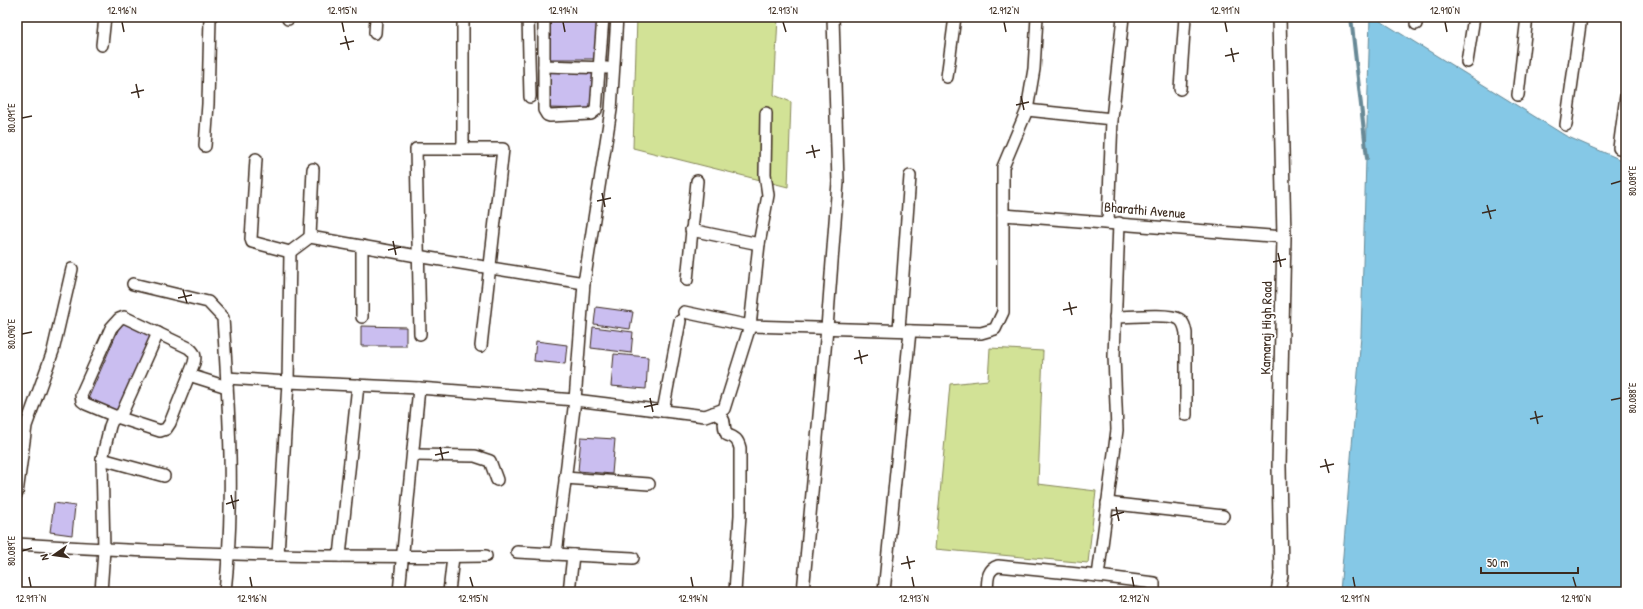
<svg xmlns="http://www.w3.org/2000/svg" width="1643" height="609" font-family="'Patrick Hand',sans-serif">
  <style>
    .green { fill: #d2e296; stroke: #86865a }
    .water { fill: #85c8e6; stroke: #678996 }
    .lines { fill: none; stroke-linecap: round; stroke-linejoin: round }
    .stream { stroke: #678996; stroke-width: 4 }
    .building { fill: #cabef0; stroke: #3b2a1e }
    .minor-casing { stroke: #3b2a1e; stroke-width: 14 }
    .tertiary-casing { stroke: #3b2a1e; stroke-width: 16 }
    .minor { stroke: #fff; stroke-width: 11 }
    .tertiary { stroke: #fff; stroke-width: 13 }
    .ticks { fill: none; stroke: #3b2a1e; stroke-width: 1.5 }
    .labels { text-anchor: middle; stroke-width: 4; stroke-linejoin: round; paint-order: stroke }
    .street-label { font-size: 14px; fill: #3b2a1e; stroke: #fff }
    .neatline { fill: none; stroke: #3b2a1e; stroke-width: 1.5 }
    .ticks-label { font-size: 10px; text-anchor: middle; fill: #3b2a1e }
  </style>
  <rect width="100%" height="100%" fill="#fff"/>
  <filter id="ink" filterUnits="userSpaceOnUse"><feTurbulence type="fractalNoise" baseFrequency=".025" numOctaves="2"/><feDisplacementMap in="SourceGraphic" scale="8" xChannelSelector="R" yChannelSelector="G"/><feConvolveMatrix kernelMatrix="1 2 1 2 8 2 1 2 1" color-interpolation-filters="sRGB"/></filter>
  <g filter="url(#ink)">
    <!-- green -->
    <g class="green">
      <polygon points="637,17 778,17 774,95 791,102 788,187 633,148"/>
      <polygon points="990,348 1043,351 1038,484 1096,491 1088,563 935,549 950,384 988,380"/>
    </g>
    <!-- water -->
    <polygon class="water" points="1370,17 1374,17 1566,136 1626,162 1626,592 1340,592 1361,336"/>
    <g class="lines">
      <!-- stream -->
      <polyline class="stream" points="1351,17 1367,158"/>
    </g>
    <!-- building -->
    <g class="building">
      <rect x="545" y="17" width="54" height="42"/>
      <polygon points="547,69 596,71 596,109 546,108"/>
      <polygon points="596,307 633,312 630,329 594,324"/>
      <polygon points="122,321 153,335 118,412 88,399"/>
      <polygon points="361,326 406,327 406,346 361,346"/>
      <polygon points="593,327 633,332 631,353 591,348"/>
      <polygon points="536,341 567,345 565,364 534,361"/>
      <polygon points="614,354 648,357 646,389 611,386"/>
      <polygon points="581,437 615,439 612,474 578,471"/>
      <polygon points="54,503 75,506 72,535 50,532"/>
    </g>
    <g class="lines">
      <defs>
        <g id="minor">
          <polyline points="528,17 530,97"/>
          <polyline points="544,17 544,110 547,115 550,116 591,114 596,110 603,17"/>
          <polyline points="288,19 288,17"/>
          <polyline points="1416,24 1417,17"/>
          <polyline points="375,33 376,17"/>
          <polyline points="102,45 105,17"/>
          <polyline points="1467,62 1474,17"/>
          <polyline points="544,66 607,68"/>
          <polyline points="947,77 955,17"/>
          <polyline points="1180,89 1185,17"/>
          <polyline points="1518,95 1527,17"/>
          <polyline points="1027,110 1112,119"/>
          <polyline points="766,113 765,174 768,195 759,244 750,326 981,333 995,329 1003,312 1003,167 1027,110 1034,69 1037,17"/>
          <polyline points="1566,125 1581,17"/>
          <polyline points="205,146 208,104 210,17"/>
          <polyline points="1619,148 1626,96"/>
          <polyline points="463,149 503,149 481,346"/>
          <polyline points="256,159 251,239 252,242 290,252"/>
          <polyline points="1003,215 1284,237"/>
          <polyline points="1108,222 1112,119 1123,17"/>
          <polyline points="1119,223 1114,356 1117,430 1098,576 1154,583 1154,592"/>
          <polyline points="691,230 759,244"/>
          <polyline points="310,237 313,169"/>
          <polyline points="362,246 362,317"/>
          <polyline points="290,252 310,237 417,256 584,283"/>
          <polyline points="687,280 697,181"/>
          <path d="M133 284 208 302 223 318C229 410 235 500 225 592"/>
          <path d="M124 317 189 348C195 353 196 356 194 363L170 423 166 429 160 431 117 417 86 404 82 401 81 395 111 328 119 319Z"/>
          <path d="M1115 317C1128 317 1169 313 1179 319 1184 322 1185 328 1186 333V415"/>
          <polyline points="899,330 910,176"/>
          <polyline points="420,334 416,149 463,149 463,17"/>
          <polyline points="189,375 227,387"/>
          <polyline points="227,378 288,382 290,252"/>
          <polyline points="663,411 680,321"/>
          <path d="M713 413C731 421 720 422 727 435 735 437 738 440 740 448V515L735 592"/>
          <polyline points="413,455 475,456 490,461 497,480"/>
          <polyline points="102,459 164,476"/>
          <polyline points="565,478 649,484"/>
          <polyline points="17,493 26,426 53,351 72,269"/>
          <polyline points="1107,503 1223,516"/>
          <path d="M17 544C173 554 330 558 486 556"/>
          <polyline points="517,552 573,555 569,592"/>
          <polyline points="556,554 575,400 584,283 611,110 617,17"/>
          <polyline points="278,555 288,382 419,388 575,400 705,416 724,409 750,326 684,312"/>
          <polyline points="573,555 633,558"/>
          <polyline points="340,556 358,385"/>
          <polyline points="101,592 104,550 102,459 110,426 112,421 122,413 158,333"/>
          <polyline points="399,592 419,388"/>
          <polyline points="449,592 453,557"/>
          <polyline points="803,592 827,328 838,182 833,17"/>
          <polyline points="884,592 910,331"/>
          <path d="M987 592C988 581 986 570 998 566L1098 576"/>
        </g>
        <polyline id="tertiary" points="1278,592 1281,575 1279,466 1284,237 1279,17"/>
      </defs>
      <!-- minor casing -->
      <use href="#minor" class="minor-casing"/>
      <!-- tertiary casing -->
      <use href="#tertiary" class="tertiary-casing"/>
      <!-- minor -->
      <use href="#minor" class="minor"/>
      <!-- tertiary -->
      <use href="#tertiary" class="tertiary"/>
    </g>
  </g>
  <!-- ticks -->
  <path class="ticks" d="M122 22 124 32M342 22 344 32M563 22 565 32M783 22 786 32M1004 22 1006 32M1225 22 1227 32M1445 22 1447 32M345 36 349 50M340 44 354 41M1231 48 1234 62M1225 56 1239 53M136 84 139 98M131 93 144 90M1021 96 1024 110M1016 105 1029 102M22 118 32 116M812 145 815 158M806 153 820 150M1611 184 1621 181M602 193 605 207M597 201 611 198M1487 205 1491 219M1482 213 1496 210M393 241 396 255M388 250 401 247M1278 253 1281 267M1273 262 1286 259M183 290 187 303M178 298 192 295M1069 302 1072 315M1063 310 1077 307M22 334 32 332M859 350 862 364M854 359 868 355M650 398 653 412M1611 400 1621 398M644 407 658 404M1535 411 1538 424M1530 419 1543 416M440 447 443 460M435 455 449 452M1325 459 1329 473M1320 467 1334 464M231 495 234 509M226 504 239 500M1116 507 1119 521M1111 516 1124 512M22 551 32 548M907 556 910 569M901 564 915 561M29 577 31 587M250 577 252 587M470 577 473 587M691 577 693 587M912 577 914 587M1132 577 1134 587M1353 577 1355 587M1573 577 1576 587"/>
  <g class="labels">
    <!-- street labels -->
    <g class="street-label">
      <text transform="translate(1145 210) rotate(5)" y="5">Bharathi Avenue</text>
      <text transform="translate(1266 328) rotate(-89)" y="5">Kamaraj High Road</text>
    </g>
  </g>
  <!-- margin -->
  <rect width="1643" height="609" fill="none" stroke="#fff" stroke-width="44"/>
  <!-- north arrow -->
  <g transform="translate(54 555) rotate(257)" stroke="#ffffff" stroke-width="3" paint-order="stroke">
  <path d="M0-3L7 15L0 10L-7 15Z" fill="#3b2a1e"/>
  <text y="-6" font-size="11" font-weight="bold" text-anchor="middle" fill="#3b2a1e">N</text>
  </g>
  <!-- scale -->
  <path d="M1481 567v6h97v-6" fill="none" stroke="#3b2a1e" stroke-width="2"/>
  <text x="1487" y="567" font-size="12" fill="#3b2a1e" stroke="#ffffff" stroke-width="3" paint-order="stroke">50 m</text>
  <rect x="22" y="22" width="1599" height="565" class="neatline"/>
  <g class="ticks-label">
    <text x="122" y="14">12.916°N</text>
    <text x="342" y="14">12.915°N</text>
    <text x="563" y="14">12.914°N</text>
    <text x="783" y="14">12.913°N</text>
    <text x="1004" y="14">12.912°N</text>
    <text x="1225" y="14">12.911°N</text>
    <text x="1445" y="14">12.910°N</text>
    <text transform="translate(11 118) rotate(-90)" y="4">80.091°E</text>
    <text transform="translate(1632 181) rotate(-90)" y="4">80.089°E</text>
    <text transform="translate(11 334) rotate(-90)" y="4">80.090°E</text>
    <text transform="translate(1632 398) rotate(-90)" y="4">80.088°E</text>
    <text transform="translate(11 551) rotate(-90)" y="4">80.089°E</text>
    <text x="31" y="602">12.917°N</text>
    <text x="252" y="602">12.916°N</text>
    <text x="473" y="602">12.915°N</text>
    <text x="693" y="602">12.914°N</text>
    <text x="914" y="602">12.913°N</text>
    <text x="1134" y="602">12.912°N</text>
    <text x="1355" y="602">12.911°N</text>
    <text x="1576" y="602">12.910°N</text>
  </g>
</svg>
